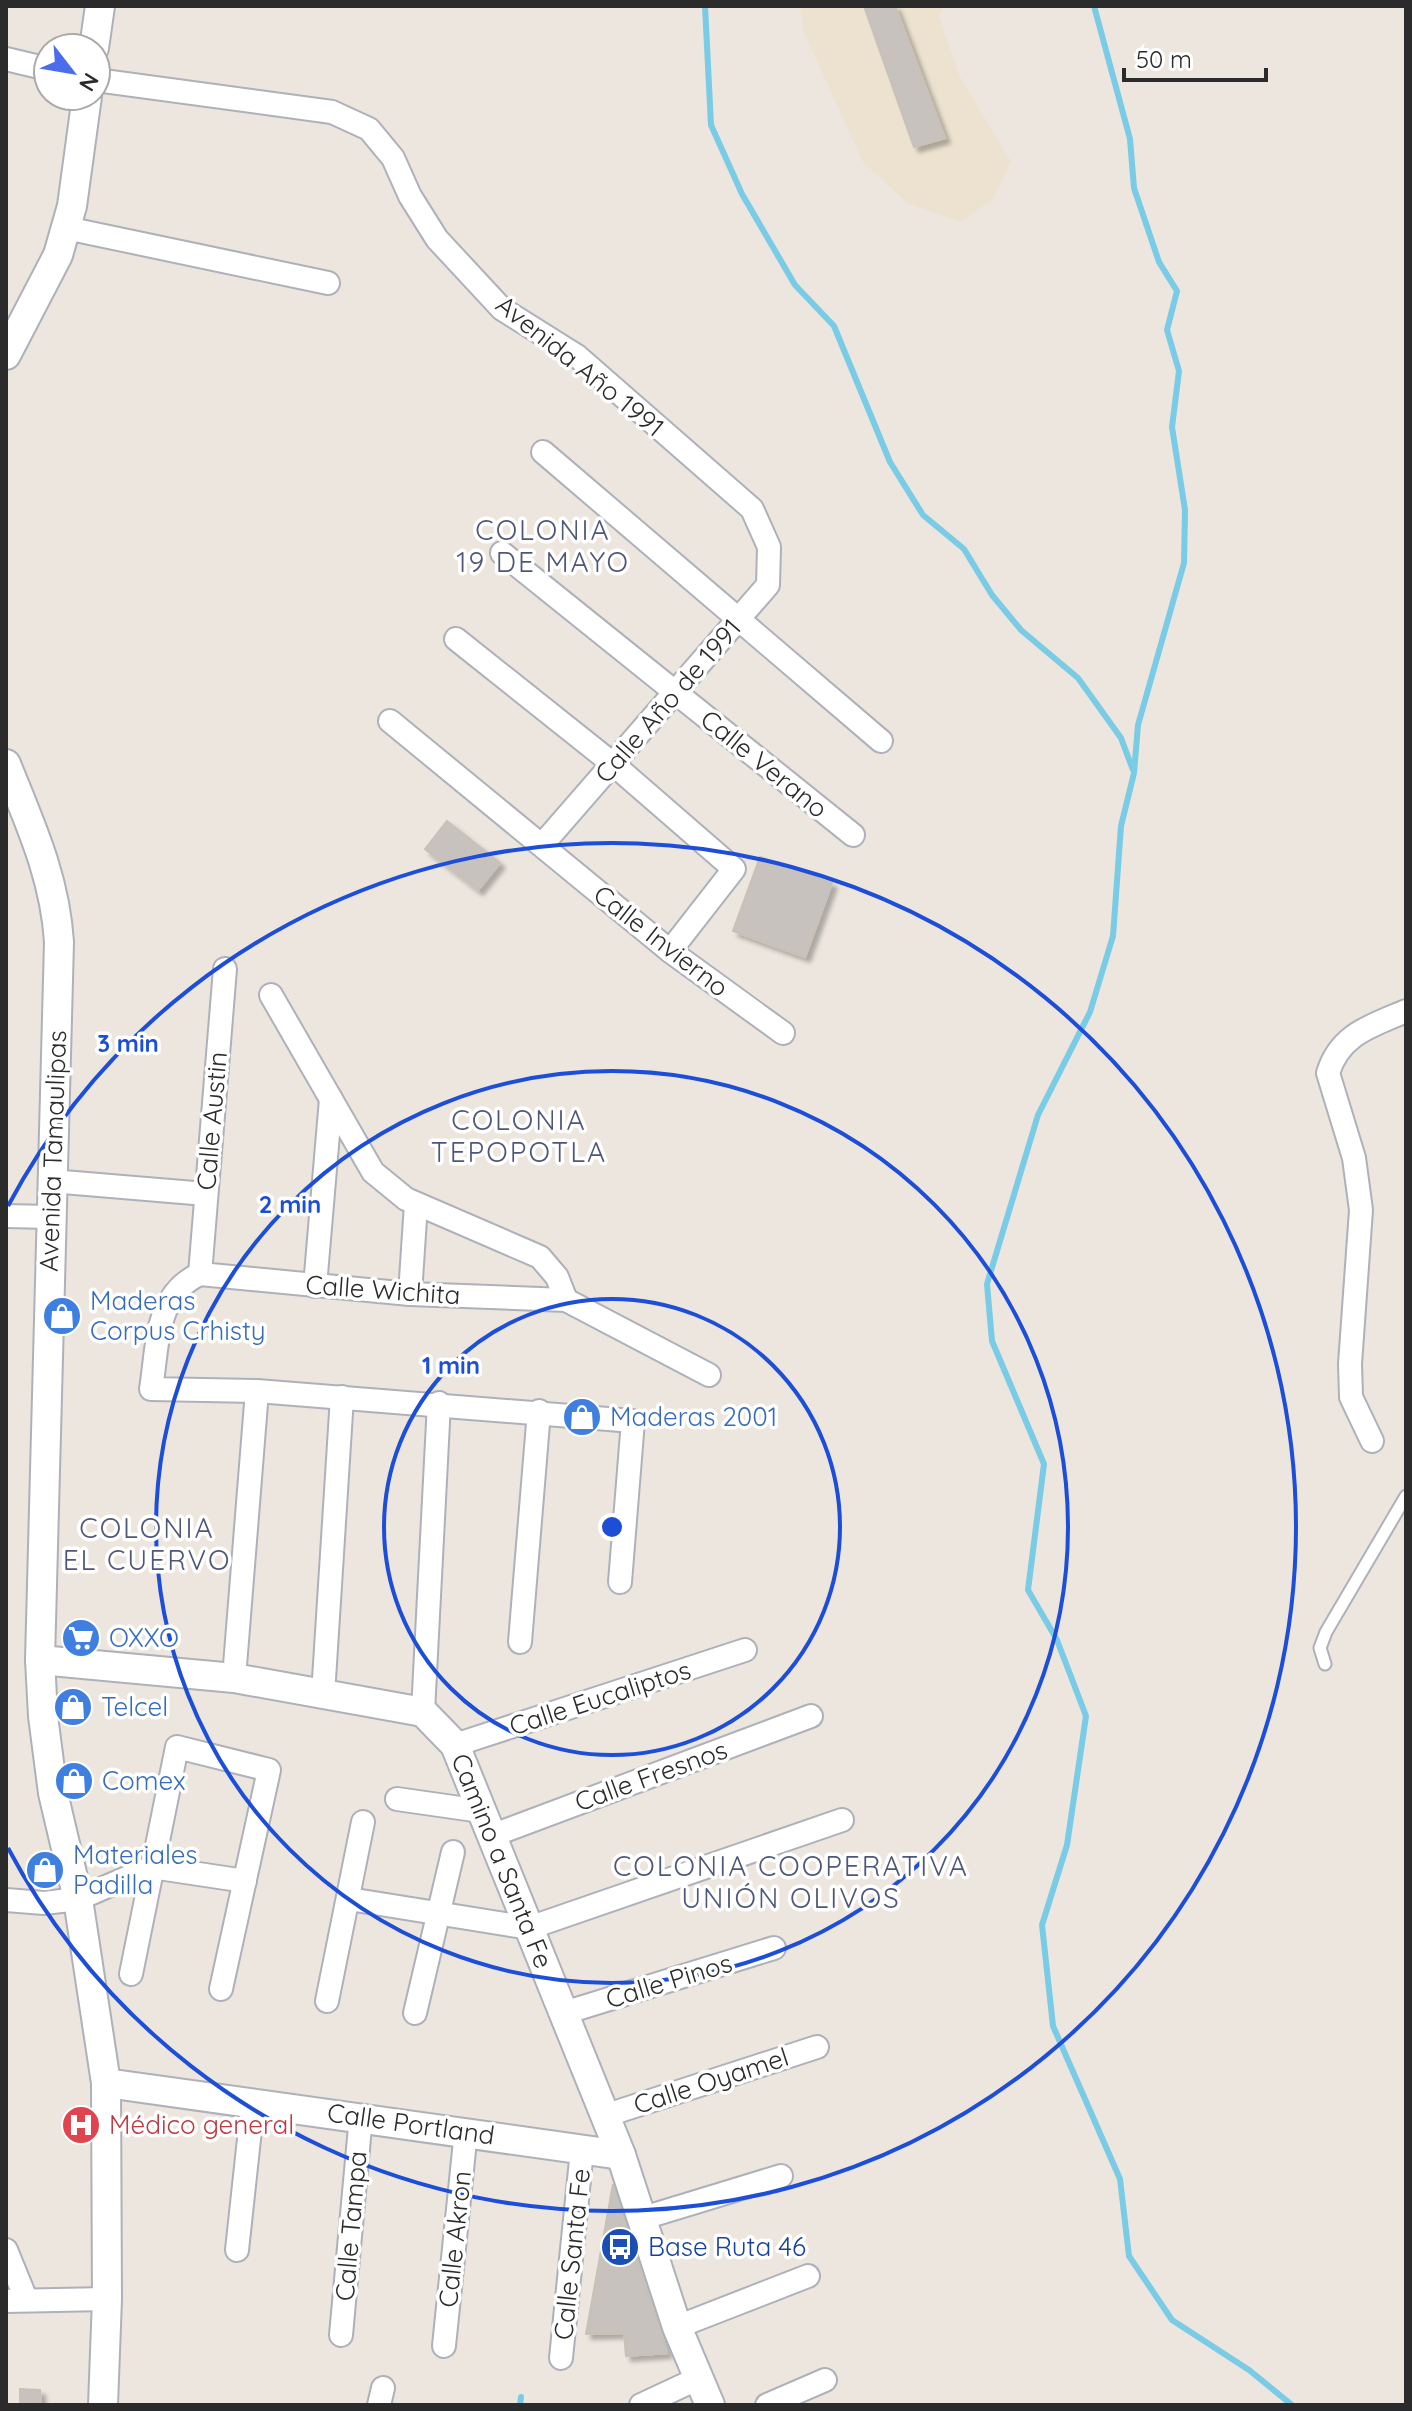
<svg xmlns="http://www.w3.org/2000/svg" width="1412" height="2411" font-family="Quicksand,sans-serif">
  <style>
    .education { fill: #ece2cf }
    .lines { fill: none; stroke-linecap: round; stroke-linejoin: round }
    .stream { stroke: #79cbe6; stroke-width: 6 }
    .building { fill: #c7c2bd; stroke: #c7c1b8; stroke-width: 2; filter: url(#shadow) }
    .service-casing { stroke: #aeb1ba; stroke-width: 15 }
    .minor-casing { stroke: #aeb1ba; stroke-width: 26 }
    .tertiary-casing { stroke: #aeb1ba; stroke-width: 32 }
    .service { stroke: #fff; stroke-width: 11 }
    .minor { stroke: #fff; stroke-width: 22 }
    .tertiary { stroke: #fff; stroke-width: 28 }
    .ring { fill: none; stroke: #1d4ed8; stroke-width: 4 }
    .labels { text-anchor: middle; stroke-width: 7; stroke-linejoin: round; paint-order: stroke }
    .street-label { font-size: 26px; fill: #2b2b2b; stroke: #fff }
    .shop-label { font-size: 26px; fill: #366cbe; stroke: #fff; text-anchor: start }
    .health-label { font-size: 26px; fill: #be3a42; stroke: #fff; text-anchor: start }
    .transit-label { font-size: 26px; fill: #164399; stroke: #fff; text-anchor: start }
    .neighbourhood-label { font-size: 28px; letter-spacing: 2px; fill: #4e5779; stroke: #fff }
    .centre { fill: #1d4ed8; stroke: #fff; stroke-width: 4 }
    .ring-label { font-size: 24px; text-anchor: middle; font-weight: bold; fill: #1d4ed8; stroke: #fff; stroke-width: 7; stroke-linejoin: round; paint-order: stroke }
  </style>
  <defs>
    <filter id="shadow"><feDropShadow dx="5" dy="5" stdDeviation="2" flood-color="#0004"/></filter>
  </defs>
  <rect width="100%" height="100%" fill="#ece6de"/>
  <!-- education -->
  <polygon class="education" points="800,6 944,6 939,16 960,77 1011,162 993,199 960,222 909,204 863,162 804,32"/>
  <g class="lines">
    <!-- stream -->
    <g class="stream">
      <polyline points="705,6 711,125 742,194 795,285 834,326 890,462 923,515 964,549 992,595 1021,630 1078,678 1121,738 1133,770"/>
      <polyline points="1094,6 1130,139 1134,188 1159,262 1177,291 1167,330 1179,371 1172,427 1185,510 1184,563 1138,725 1134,773 1121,826 1113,936 1090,1012 1038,1115 987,1284 992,1341 1044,1464 1028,1590 1057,1640 1086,1716 1067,1845 1042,1925 1053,2026 1120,2179 1129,2256 1172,2320 1249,2370 1292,2405"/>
      <polyline points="520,2405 521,2397"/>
    </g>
  </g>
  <!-- building -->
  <g class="building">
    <polygon points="864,6 895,6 945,138 914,147"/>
    <polygon points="447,821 500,863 478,890 425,849"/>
    <polygon points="760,857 832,883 805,957 733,931"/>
    <polygon points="613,2184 662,2336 667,2353 626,2356 624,2333 586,2334"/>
    <polygon points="20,2389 40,2390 41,2405 20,2405"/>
  </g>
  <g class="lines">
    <defs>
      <polyline id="service" points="1325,1664 1320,1648 1326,1632 1406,1496"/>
      <g id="minor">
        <polyline points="6,59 48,69"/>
        <polyline points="96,80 332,112 369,129 393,158 410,196 437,239 502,309 577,356 752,509 769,547 768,585 542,845"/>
        <polyline points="66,228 328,283"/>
        <polyline points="543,452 881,741"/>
        <polyline points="502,553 853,835"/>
        <polyline points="456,639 613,764 734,869 670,951"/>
        <polyline points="390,721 670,951 783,1033"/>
        <polyline points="271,995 373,1172 406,1199 540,1257 557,1277 566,1300"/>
        <polyline points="51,1181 206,1194"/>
        <polyline points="6,1216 50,1217"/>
        <path d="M200 1274C155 1294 158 1345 151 1389L257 1391 633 1421 620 1582"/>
        <polyline points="200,1274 410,1294 566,1300 709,1375"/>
        <polyline points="200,1274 225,969"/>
        <polyline points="315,1286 331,1099"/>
        <polyline points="410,1294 416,1204"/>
        <path d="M1372 1441 1351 1397 1350 1364 1361 1210 1354 1158 1328 1073C1340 1034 1371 1026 1406 1011"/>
        <polyline points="520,1642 539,1411"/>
        <polyline points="234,1678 257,1391"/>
        <polyline points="323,1695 342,1397"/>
        <polyline points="423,1712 439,1403"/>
        <polyline points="455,1745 745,1650"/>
        <polyline points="397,1799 481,1811"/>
        <polyline points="491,1836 811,1716"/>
        <polyline points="349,1899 529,1928 842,1820"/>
        <polyline points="6,1900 44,1903 78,1899 152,1867 245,1881"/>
        <polyline points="131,1974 177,1747 269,1770 221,1989"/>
        <polyline points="327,2001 363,1822"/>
        <polyline points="415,2013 453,1852"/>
        <polyline points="564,2013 774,1948"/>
        <polyline points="604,2116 817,2047"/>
        <polyline points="640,2219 781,2176"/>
        <polyline points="6,2250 26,2299"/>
        <polyline points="237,2250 253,2102"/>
        <polyline points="6,2301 107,2299"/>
        <polyline points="677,2327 808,2276"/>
        <polyline points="341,2335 361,2116"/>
        <polyline points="444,2346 466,2131"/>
        <polyline points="561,2358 582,2150"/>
        <polyline points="379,2405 383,2388"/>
        <polyline points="641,2405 699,2378"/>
        <polyline points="767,2405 825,2380"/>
      </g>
      <g id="tertiary">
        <polyline points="94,48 100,6"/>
        <polyline points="6,355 58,255 72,206 87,96"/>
        <path d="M6 764C30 824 55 877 59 942L40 1660 43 1716 53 1793 78 1899 106 2083 107 2299 103 2405"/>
        <polyline points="40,1660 234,1678 423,1712 455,1745 621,2155 677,2327 710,2405"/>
        <polyline points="106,2083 621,2155"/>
      </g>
    </defs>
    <!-- service casing -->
    <use href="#service" class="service-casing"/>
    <!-- minor casing -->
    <use href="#minor" class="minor-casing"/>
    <!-- tertiary casing -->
    <use href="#tertiary" class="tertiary-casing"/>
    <!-- service -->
    <use href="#service" class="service"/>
    <!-- minor -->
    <use href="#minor" class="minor"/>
    <!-- tertiary -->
    <use href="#tertiary" class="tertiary"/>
  </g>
  <!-- distance rings -->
  <g class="ring">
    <circle cx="612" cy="1527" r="228"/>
    <circle cx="612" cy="1527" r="456"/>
    <path d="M8 1206A684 684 0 1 1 8 1848"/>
  </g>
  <!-- icons -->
  <defs>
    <symbol id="shop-disc" viewBox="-11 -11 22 22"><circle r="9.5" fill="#3f7fe0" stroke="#fff"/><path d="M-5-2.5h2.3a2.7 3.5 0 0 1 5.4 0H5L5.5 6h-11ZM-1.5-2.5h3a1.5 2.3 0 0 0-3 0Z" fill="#fff"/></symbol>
    <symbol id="supermarket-disc" viewBox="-11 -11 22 22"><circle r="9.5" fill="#3f7fe0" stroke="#fff"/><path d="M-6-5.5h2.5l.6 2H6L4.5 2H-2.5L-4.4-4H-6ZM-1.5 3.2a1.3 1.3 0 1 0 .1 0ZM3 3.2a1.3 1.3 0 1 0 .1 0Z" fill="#fff"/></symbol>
    <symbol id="hospital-disc" viewBox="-11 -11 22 22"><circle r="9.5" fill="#e0444e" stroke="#fff"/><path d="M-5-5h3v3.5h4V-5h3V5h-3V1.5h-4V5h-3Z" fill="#fff"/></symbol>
    <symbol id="bus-disc" viewBox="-11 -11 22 22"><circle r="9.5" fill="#1a4fb4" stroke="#fff"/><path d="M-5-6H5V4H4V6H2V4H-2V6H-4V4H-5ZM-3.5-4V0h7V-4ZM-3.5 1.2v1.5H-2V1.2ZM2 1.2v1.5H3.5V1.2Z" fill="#fff"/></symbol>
  </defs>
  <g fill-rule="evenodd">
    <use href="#shop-disc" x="40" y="1294" width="44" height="44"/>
    <use href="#shop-disc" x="560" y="1395" width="44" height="44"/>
    <use href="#supermarket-disc" x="59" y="1616" width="44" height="44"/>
    <use href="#shop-disc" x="51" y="1685" width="44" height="44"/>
    <use href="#shop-disc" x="52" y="1759" width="44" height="44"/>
    <use href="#shop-disc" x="23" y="1848" width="44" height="44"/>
    <use href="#hospital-disc" x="59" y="2103" width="44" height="44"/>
    <use href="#bus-disc" x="598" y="2225" width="44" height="44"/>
  </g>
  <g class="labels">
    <!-- street labels -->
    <g class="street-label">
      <text transform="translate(580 366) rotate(39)" y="9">Avenida Año 1991</text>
      <text transform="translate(668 701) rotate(-49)" y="9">Calle Año de 1991</text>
      <text transform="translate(764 764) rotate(39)" y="9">Calle Verano</text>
      <text transform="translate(661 941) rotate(38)" y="9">Calle Invierno</text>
      <text transform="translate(212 1121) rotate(-85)" y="9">Calle Austin</text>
      <text transform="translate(53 1151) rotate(-88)" y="9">Avenida Tamaulipas</text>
      <text transform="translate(383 1290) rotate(4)" y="9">Calle Wichita</text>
      <text transform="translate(600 1698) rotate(-18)" y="9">Calle Eucaliptos</text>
      <text transform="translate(651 1776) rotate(-20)" y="9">Calle Fresnos</text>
      <text transform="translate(502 1861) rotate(68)" y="9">Camino a Santa Fe</text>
      <text transform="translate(669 1981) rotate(-17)" y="9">Calle Pinos</text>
      <text transform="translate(711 2081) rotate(-18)" y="9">Calle Oyamel</text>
      <text transform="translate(411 2124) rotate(8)" y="9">Calle Portland</text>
      <text transform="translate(351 2226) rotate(-85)" y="9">Calle Tampa</text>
      <text transform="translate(455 2239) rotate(-84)" y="9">Calle Akron</text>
      <text transform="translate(572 2254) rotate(-84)" y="9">Calle Santa Fe</text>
    </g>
    <!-- shop labels -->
    <g class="shop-label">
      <text x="90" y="1310">Maderas<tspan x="90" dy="30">Corpus Crhisty</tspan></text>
      <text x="610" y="1426">Maderas 2001</text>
      <text x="109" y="1647">OXXO</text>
      <text x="101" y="1716">Telcel</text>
      <text x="102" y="1790">Comex</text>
      <text x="73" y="1864">Materiales<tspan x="73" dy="30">Padilla</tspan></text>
    </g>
    <!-- health labels -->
    <g class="health-label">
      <text x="109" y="2134">Médico general</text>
    </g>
    <!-- transit labels -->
    <g class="transit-label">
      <text x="648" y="2256">Base Ruta 46</text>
    </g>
    <!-- neighbourhood labels -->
    <g class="neighbourhood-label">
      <text x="543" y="540">COLONIA<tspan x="543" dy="32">19 DE MAYO</tspan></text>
      <text x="519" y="1130">COLONIA<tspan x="519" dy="32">TEPOPOTLA</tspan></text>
      <text x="147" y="1538">COLONIA<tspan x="147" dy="32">EL CUERVO</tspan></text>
      <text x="791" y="1876">COLONIA COOPERATIVA<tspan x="791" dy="32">UNIÓN OLIVOS</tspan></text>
    </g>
  </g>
  <circle cx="612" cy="1527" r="12" class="centre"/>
  <g class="ring-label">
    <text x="128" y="1052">3 min</text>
    <text x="290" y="1213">2 min</text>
    <text x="451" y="1374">1 min</text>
  </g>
  <!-- border -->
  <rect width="1412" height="2411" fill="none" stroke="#2b2b2b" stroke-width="16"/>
  <!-- north arrow -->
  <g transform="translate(72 72) rotate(121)"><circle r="38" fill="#ffffff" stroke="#aaaaaa" stroke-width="2"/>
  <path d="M0-6L14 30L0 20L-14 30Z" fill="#4a6ced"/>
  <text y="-12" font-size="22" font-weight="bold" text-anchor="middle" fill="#2b2b2b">N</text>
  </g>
  <!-- scale -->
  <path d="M1124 68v12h142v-12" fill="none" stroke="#2b2b2b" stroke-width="4"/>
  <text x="1136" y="68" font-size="24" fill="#2b2b2b" stroke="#ffffff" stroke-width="6" paint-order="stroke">50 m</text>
</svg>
